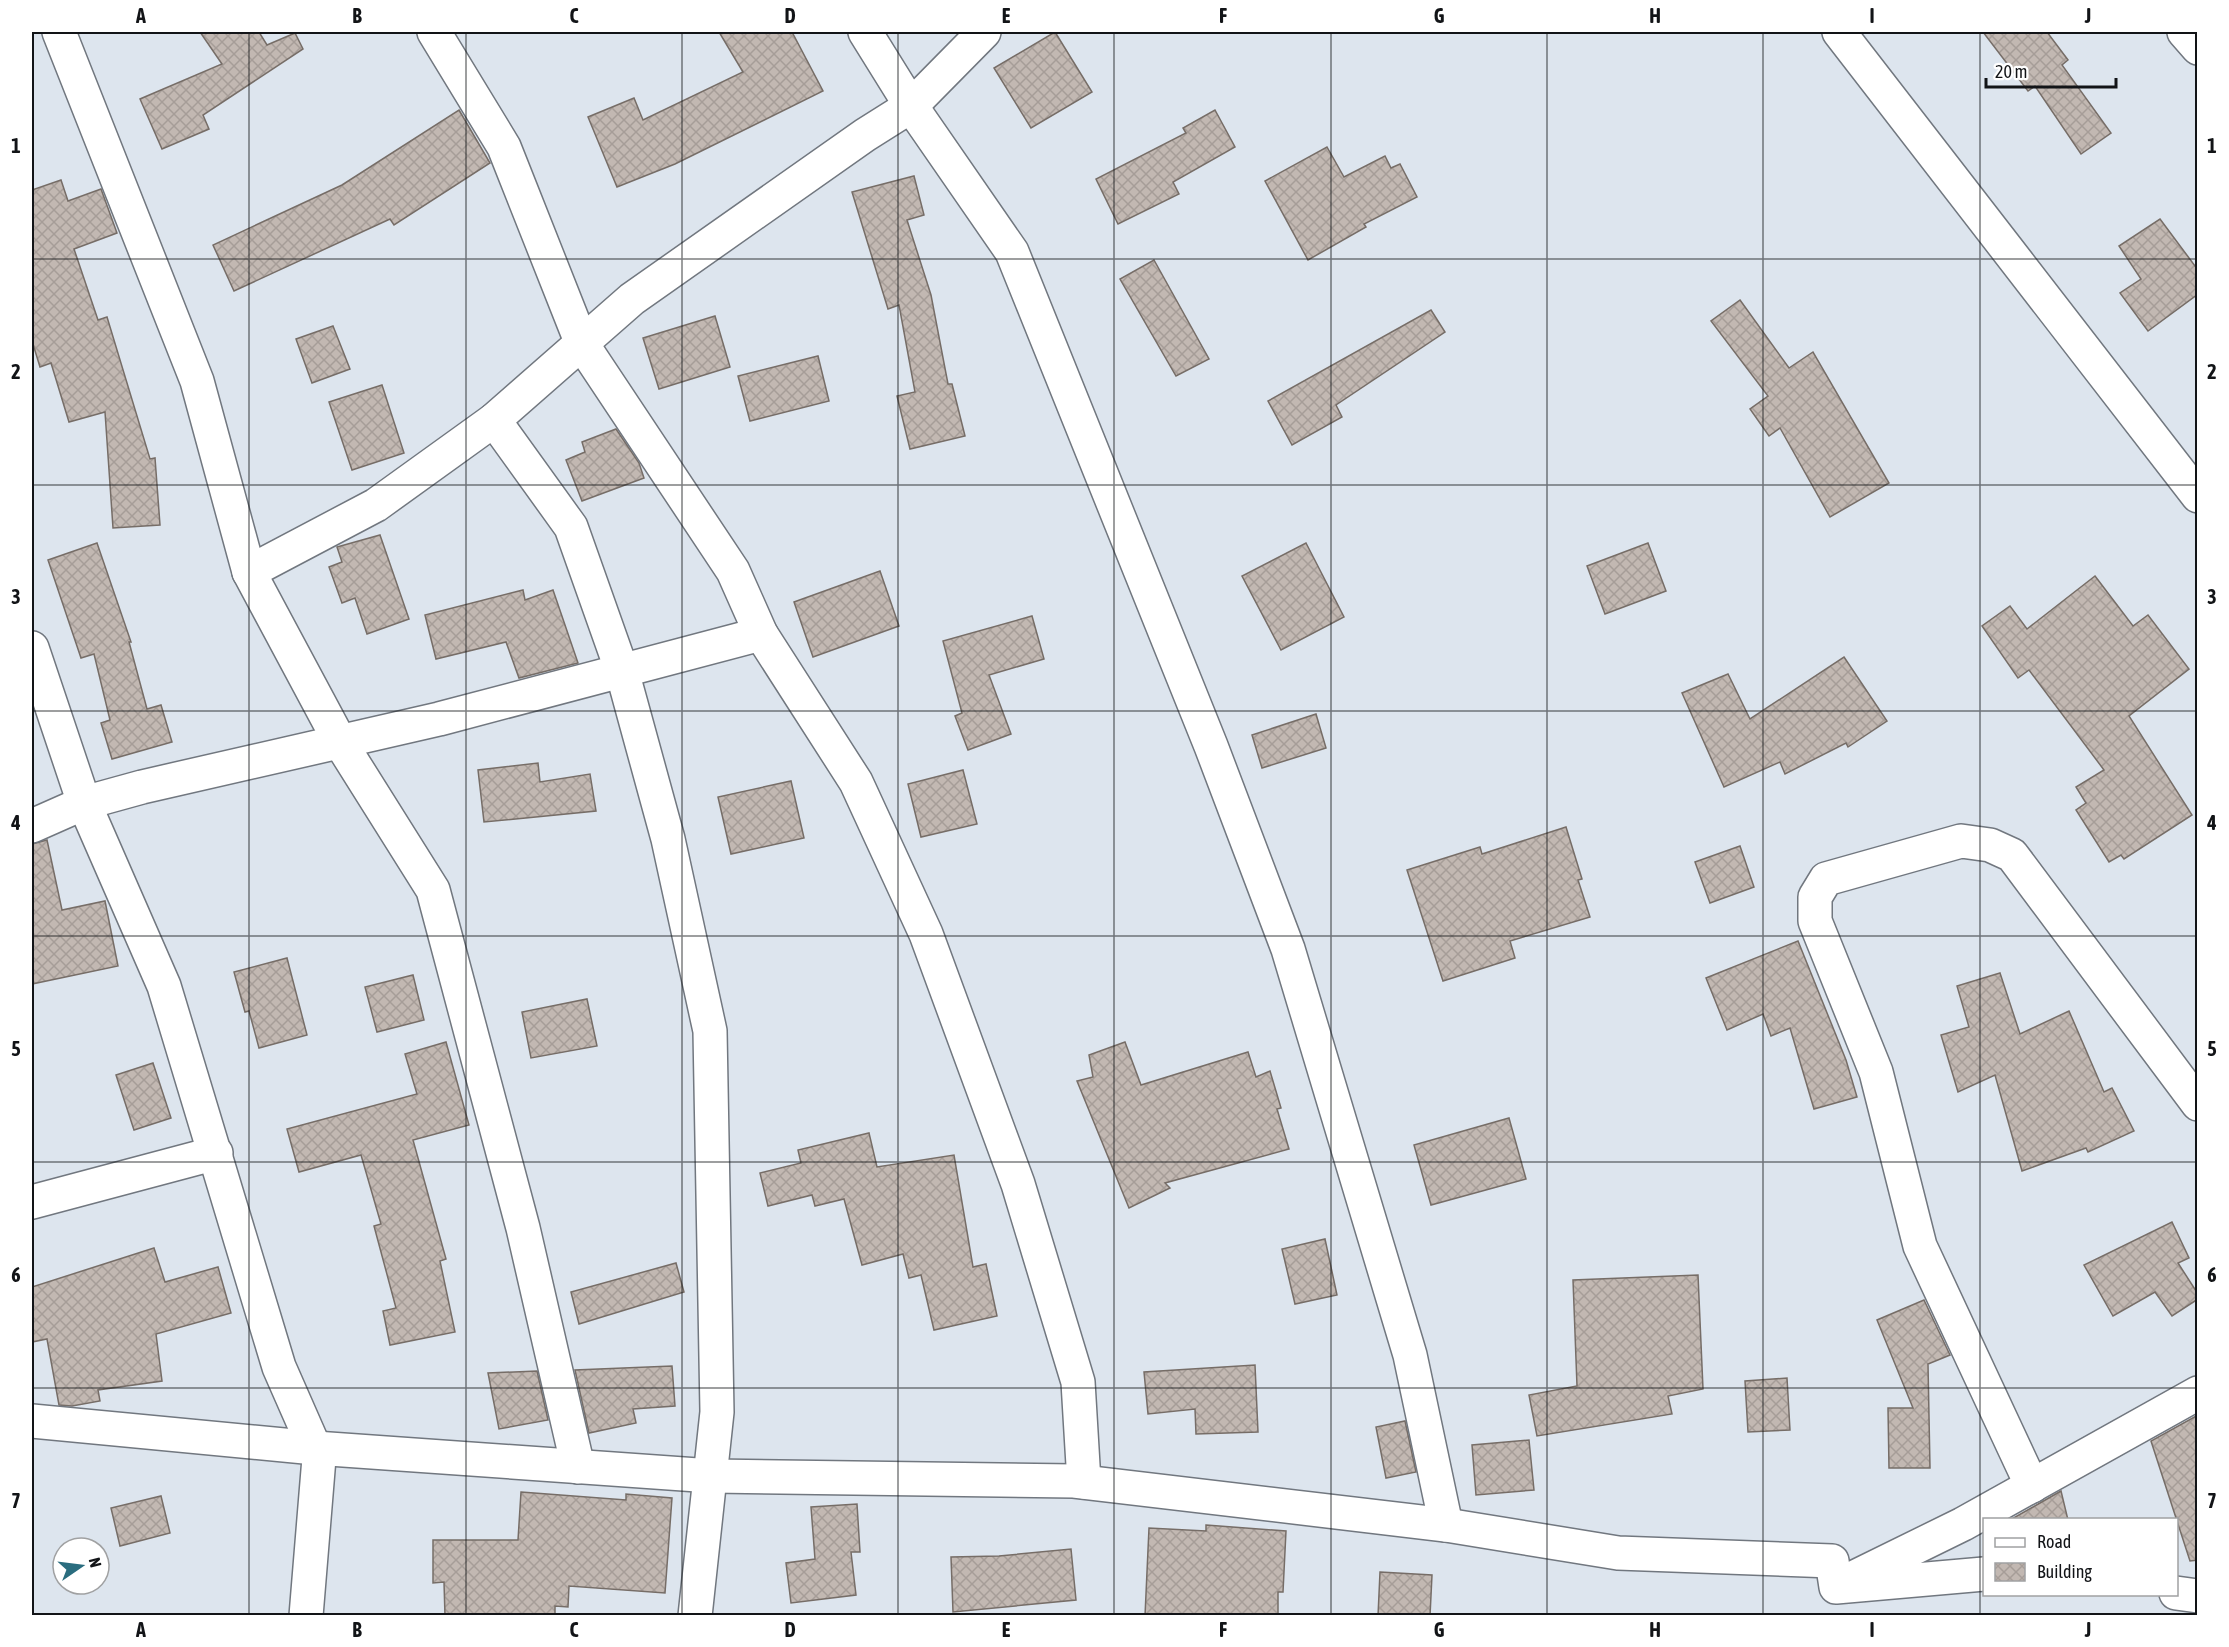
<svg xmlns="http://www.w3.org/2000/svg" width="2229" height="1647" font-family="'Asap Condensed',sans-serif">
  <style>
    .building { fill: url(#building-cross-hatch); stroke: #766d67; stroke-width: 1.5 }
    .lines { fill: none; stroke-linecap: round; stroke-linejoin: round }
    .minor-casing { stroke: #71777f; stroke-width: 36 }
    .minor { stroke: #fff; stroke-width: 33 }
    .grid { fill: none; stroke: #121417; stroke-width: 1.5; stroke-opacity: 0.55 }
    .neatline { fill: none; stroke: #121417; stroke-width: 2 }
    .grid-label { font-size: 20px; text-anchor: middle; font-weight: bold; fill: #121417 }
  </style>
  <defs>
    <pattern id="building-cross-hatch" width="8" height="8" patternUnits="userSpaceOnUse" patternTransform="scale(1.5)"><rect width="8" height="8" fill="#c2b8b2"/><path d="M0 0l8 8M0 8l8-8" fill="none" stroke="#a69d98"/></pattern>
  </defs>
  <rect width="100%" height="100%" fill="#dde5ee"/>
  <!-- building -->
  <g class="building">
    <polygon points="200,32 259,32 267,45 295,33 303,49 203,115 209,129 162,149 140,99 222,64"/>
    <polygon points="719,32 792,32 823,91 675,164 617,187 588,117 634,98 643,120 743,72"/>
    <polygon points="1055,32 1092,92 1031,128 994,68"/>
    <polygon points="1983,32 2047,32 2068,60 2062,65 2111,133 2081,154 2035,86 2028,91"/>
    <polygon points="459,110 490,163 394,225 390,219 234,291 213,245 342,185"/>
    <polygon points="1215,110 1235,147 1173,182 1179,194 1118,224 1096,179 1186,133 1183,128"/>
    <polygon points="1327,147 1344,177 1385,156 1391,168 1400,164 1417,197 1364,224 1366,227 1308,260 1265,181"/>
    <polygon points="914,176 924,215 907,220 931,295 948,384 952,384 965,436 910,449 897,396 915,392 899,305 888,309 852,192"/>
    <polygon points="61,180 68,201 101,189 117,233 74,249 98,320 107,317 150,459 155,458 160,525 113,528 105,412 69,422 51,363 40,367 32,341 32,190"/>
    <polygon points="2160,219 2198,270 2198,294 2148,331 2120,293 2141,279 2119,246"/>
    <polygon points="1154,260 1209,359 1176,376 1120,279"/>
    <polygon points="1740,300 1789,368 1813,352 1889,483 1830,517 1780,428 1769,436 1750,409 1768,396 1711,321"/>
    <polygon points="1431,310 1445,332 1336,405 1342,417 1292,445 1268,401"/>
    <polygon points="715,316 730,367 659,389 643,338"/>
    <polygon points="333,326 350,369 312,383 296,339"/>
    <polygon points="818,356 829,401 750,421 738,376"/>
    <polygon points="382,385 404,453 352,470 329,402"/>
    <polygon points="616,429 639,463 644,478 582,501 566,460 585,452 582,442"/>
    <polygon points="380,535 409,619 367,634 355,598 342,603 329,567 342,562 337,547"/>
    <polygon points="97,543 131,642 129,642 147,709 161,705 172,742 112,759 101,723 110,720 94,654 81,658 48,560"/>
    <polygon points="1306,543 1344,617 1281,650 1242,576"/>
    <polygon points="1648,543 1666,591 1605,614 1587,566"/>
    <polygon points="880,571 899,626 813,657 794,602"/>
    <polygon points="2095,576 2133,626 2148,615 2189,669 2129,716 2192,815 2124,859 2121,855 2109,862 2076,810 2086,803 2076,787 2104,770 2029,670 2018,678 1982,626 2010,606 2027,629"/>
    <polygon points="523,590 525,600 553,590 578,663 519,678 506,642 436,659 425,615"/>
    <polygon points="1032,616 1044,659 989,675 1011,734 968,750 955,716 962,713 943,641"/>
    <polygon points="1844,657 1887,721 1848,747 1846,743 1785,774 1780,762 1724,787 1682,693 1728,674 1750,719"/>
    <polygon points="1316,714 1326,748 1262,768 1252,735"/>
    <polygon points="538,763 540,782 590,774 596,811 484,822 478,770"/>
    <polygon points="963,770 977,824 921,837 908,784"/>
    <polygon points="791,781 804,838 731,854 718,797"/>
    <polygon points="1566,827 1582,879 1578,880 1590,917 1510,941 1515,958 1443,981 1407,870 1480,847 1482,854"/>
    <polygon points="47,840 62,910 105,901 118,966 32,984 32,844"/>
    <polygon points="1740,846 1754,887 1710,903 1695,862"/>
    <polygon points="1798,941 1846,1060 1857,1097 1814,1109 1790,1028 1771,1036 1763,1014 1727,1030 1706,978"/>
    <polygon points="287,958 307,1035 259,1048 249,1011 245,1012 234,972"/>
    <polygon points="2000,973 2020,1034 2069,1011 2104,1092 2112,1088 2134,1131 2088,1152 2086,1148 2022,1171 1995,1075 1958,1092 1941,1035 1969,1027 1957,986"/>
    <polygon points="413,975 424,1020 377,1032 365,987"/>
    <polygon points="587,999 597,1046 531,1058 522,1012"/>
    <polygon points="446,1042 469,1125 413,1140 446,1259 440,1261 455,1332 390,1345 383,1311 396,1308 374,1226 381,1224 361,1155 299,1172 287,1129 417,1094 405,1054"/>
    <polygon points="1125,1042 1141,1085 1248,1052 1256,1077 1270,1071 1281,1108 1277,1109 1289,1149 1165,1183 1170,1188 1129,1208 1077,1081 1093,1077 1089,1055"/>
    <polygon points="153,1063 171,1118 134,1130 116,1075"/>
    <polygon points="1509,1118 1526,1179 1431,1205 1414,1145"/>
    <polygon points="869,1133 877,1167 954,1155 973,1267 986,1264 997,1316 934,1330 921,1275 909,1278 903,1254 862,1265 844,1199 815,1206 812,1195 768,1206 760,1173 801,1163 798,1150"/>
    <polygon points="2172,1222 2189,1258 2178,1263 2198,1294 2198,1299 2172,1316 2155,1292 2113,1316 2084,1265"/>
    <polygon points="1325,1239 1337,1295 1295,1304 1282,1249"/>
    <polygon points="154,1248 165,1282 218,1267 231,1313 156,1334 162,1381 98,1390 100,1401 72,1406 59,1405 47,1339 32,1342 32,1287"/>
    <polygon points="676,1263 684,1292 579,1324 571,1292"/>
    <polygon points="1698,1275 1703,1389 1668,1396 1672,1414 1537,1436 1529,1395 1577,1386 1573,1280"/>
    <polygon points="1924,1300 1950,1355 1928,1364 1930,1468 1889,1468 1888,1408 1913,1408 1877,1320"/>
    <polygon points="1255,1365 1258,1432 1196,1434 1195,1409 1148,1414 1144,1372"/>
    <polygon points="672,1366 675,1406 633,1409 636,1423 589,1433 575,1370"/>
    <polygon points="537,1371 548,1420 499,1429 488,1373"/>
    <polygon points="1787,1378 1790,1430 1748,1432 1745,1381"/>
    <polygon points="2198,1415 2198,1560 2190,1561 2151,1441"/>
    <polygon points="1405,1421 1416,1472 1386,1478 1376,1427"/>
    <polygon points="1529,1440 1534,1490 1476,1495 1472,1445"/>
    <polygon points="2061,1491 2068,1520 2010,1520 2040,1503"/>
    <polygon points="521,1492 626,1500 626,1494 672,1498 665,1593 569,1586 568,1607 555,1606 555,1616 445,1616 444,1582 433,1583 433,1540 518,1540"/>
    <polygon points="161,1496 170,1533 120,1546 111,1508"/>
    <polygon points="857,1504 860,1552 851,1552 856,1595 791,1603 786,1563 815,1559 811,1507"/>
    <polygon points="1206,1525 1286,1531 1283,1592 1278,1592 1278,1616 1145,1616 1149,1528 1206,1531"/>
    <polygon points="1071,1549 1076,1600 953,1612 951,1557 999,1556"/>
    <polygon points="1380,1572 1432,1575 1430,1616 1378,1616"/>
  </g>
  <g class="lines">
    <defs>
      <g id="minor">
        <polyline points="59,32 197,381 249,572 340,742 433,890 523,1228 578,1467"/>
        <polyline points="434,32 504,147 582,344 733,571 761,634 856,782 926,934 1018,1184 1078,1382 1084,1482"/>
        <polyline points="865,32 911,106 1012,252 1211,746 1288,949 1410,1355 1446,1525"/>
        <polyline points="1839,32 2198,496"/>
        <polyline points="2184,32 2198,48"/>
        <polyline points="494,420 571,527 622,671 668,839 710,1031 717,1412 695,1616"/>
        <polyline points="249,572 376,505 494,420 632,299 865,135 911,106 984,32"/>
        <polyline points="32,648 84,803 164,986 279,1367 319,1458 306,1616"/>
        <polyline points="32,826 84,803 142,787 439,719 761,634"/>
        <polyline points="32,1202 216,1153"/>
        <polyline points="32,1421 315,1448 712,1476 1074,1481 1446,1525 1618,1553 1832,1561 1836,1587 1984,1574"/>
        <polyline points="2032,1486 1920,1246 1876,1072 1815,921 1815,897 1826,879 1961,841 1990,845 2012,855 2198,1104"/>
        <polyline points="1853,1578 1963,1524 2198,1393"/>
        <polyline points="2176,1593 2198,1596"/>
      </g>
    </defs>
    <!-- minor casing -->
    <use href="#minor" class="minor-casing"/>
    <!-- minor -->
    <use href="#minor" class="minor"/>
  </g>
  <!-- grid -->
  <path class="grid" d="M249 32V1616M466 32V1616M682 32V1616M898 32V1616M1114 32V1616M1331 32V1616M1547 32V1616M1763 32V1616M1980 32V1616M32 259H2198M32 485H2198M32 711H2198M32 936H2198M32 1162H2198M32 1388H2198"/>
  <!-- border -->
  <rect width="2229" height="1647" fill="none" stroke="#ffffff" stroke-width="66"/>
  <!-- legend -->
  <rect x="1983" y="1518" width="195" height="78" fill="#ffffff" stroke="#a0a1a2" stroke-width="1.5"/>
  <rect x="1995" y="1538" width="30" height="9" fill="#ffffff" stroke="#a0a1a2" stroke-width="1.5"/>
  <text x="2037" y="1548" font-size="18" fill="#121417">Road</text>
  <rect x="1995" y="1563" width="30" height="18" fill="url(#building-cross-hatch)" stroke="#a0a1a2" stroke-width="1.5"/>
  <text x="2037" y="1578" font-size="18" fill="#121417">Building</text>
  <!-- north arrow -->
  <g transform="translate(81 1566) rotate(76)"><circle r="28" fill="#ffffff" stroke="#a0a1a2" stroke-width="1.5"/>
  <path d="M0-4.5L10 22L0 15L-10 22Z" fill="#2a6d7f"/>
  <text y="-9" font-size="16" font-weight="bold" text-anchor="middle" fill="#121417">N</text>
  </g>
  <!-- scale -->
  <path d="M1986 78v9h130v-9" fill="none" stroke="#121417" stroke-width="3"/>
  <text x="1995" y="78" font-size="18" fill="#121417" stroke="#ffffff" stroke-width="4.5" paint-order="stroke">20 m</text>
  <rect x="33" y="33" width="2163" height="1581" class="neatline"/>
  <g class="grid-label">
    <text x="141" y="23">A</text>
    <text x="357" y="23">B</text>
    <text x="574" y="23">C</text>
    <text x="790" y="23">D</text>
    <text x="1006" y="23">E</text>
    <text x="1223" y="23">F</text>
    <text x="1439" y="23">G</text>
    <text x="1655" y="23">H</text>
    <text x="1872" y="23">I</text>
    <text x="2088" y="23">J</text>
    <text x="16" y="153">1</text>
    <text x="2212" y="153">1</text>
    <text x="16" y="379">2</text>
    <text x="2212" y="379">2</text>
    <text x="16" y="604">3</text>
    <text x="2212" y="604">3</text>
    <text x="16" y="830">4</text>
    <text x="2212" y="830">4</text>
    <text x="16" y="1056">5</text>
    <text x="2212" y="1056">5</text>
    <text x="16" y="1282">6</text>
    <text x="2212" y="1282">6</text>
    <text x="16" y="1508">7</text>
    <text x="2212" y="1508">7</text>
    <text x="141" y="1637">A</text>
    <text x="357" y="1637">B</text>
    <text x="574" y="1637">C</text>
    <text x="790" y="1637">D</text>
    <text x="1006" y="1637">E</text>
    <text x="1223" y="1637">F</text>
    <text x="1439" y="1637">G</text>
    <text x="1655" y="1637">H</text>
    <text x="1872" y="1637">I</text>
    <text x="2088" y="1637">J</text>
  </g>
</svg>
